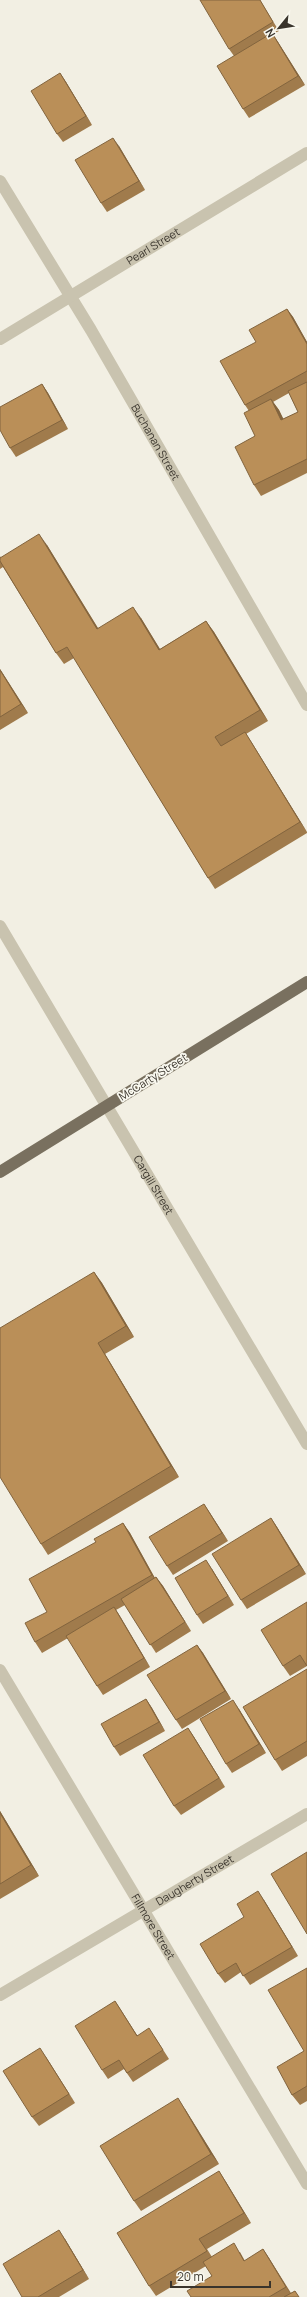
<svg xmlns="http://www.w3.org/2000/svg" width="307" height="2297" font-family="Manrope,sans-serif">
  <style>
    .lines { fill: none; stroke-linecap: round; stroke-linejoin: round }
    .minor { stroke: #c9c3af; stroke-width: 12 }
    .major { stroke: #79705f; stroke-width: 12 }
    .wall { fill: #a07b4c; fill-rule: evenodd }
    .shaded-wall { fill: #82643e }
    .building { fill: #ba8f58; stroke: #82643e }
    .labels { text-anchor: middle; stroke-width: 3.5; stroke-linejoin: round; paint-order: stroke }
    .street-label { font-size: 11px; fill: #39342c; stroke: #f9f8ef }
  </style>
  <rect width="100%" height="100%" fill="#f2efe3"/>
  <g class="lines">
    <!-- minor -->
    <g class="minor">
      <path id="s1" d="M0 181 91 330 307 705"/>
      <path id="s2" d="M0 339 307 153"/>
      <path id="s3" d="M0 926 307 1444"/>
      <path id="s4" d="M0 1670 307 2184"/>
      <path id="s5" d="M0 1995 307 1814"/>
    </g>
    <!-- major -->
    <polyline class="major" points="0,1172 307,982"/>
  </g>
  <!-- wall -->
  <g class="wall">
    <polygon points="260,0 279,31 273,34 305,85 249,118 243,109 234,56 229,49"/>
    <polygon points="60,73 66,82 92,125 63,142 57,134"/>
    <polygon points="119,146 145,190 107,212 101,203"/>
    <path d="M287 309 293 317 307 342V473L261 496 254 485 255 436 249 411 245 405 256 342ZM289 393 298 412 283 419 279 410 273 402Z"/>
    <polygon points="42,384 48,393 68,429 16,457 10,448"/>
    <polygon points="47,545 98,628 141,618 160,649 206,621 214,632 268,721 246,734 252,743 307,832 307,833 215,889 208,878 74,658 64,664 56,653 3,567 0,569 0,556 1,558"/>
    <polygon points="0,669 28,713 0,730"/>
    <polygon points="94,1272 102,1283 134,1337 105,1354 179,1477 48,1555 41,1544"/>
    <polygon points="204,1504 228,1541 173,1575 167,1566"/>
    <polygon points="271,1518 277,1527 306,1574 247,1609 241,1600"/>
    <polygon points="123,1523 130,1533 155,1578 156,1577 163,1586 191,1631 156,1653 125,1605 116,1610 150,1667 103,1695 97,1686 68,1638 42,1653 35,1642 96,1542"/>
    <polygon points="212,1569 234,1605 203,1624 197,1615"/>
    <polygon points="307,1602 307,1666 290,1676 283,1666"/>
    <polygon points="197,1645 203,1653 231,1699 182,1729 176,1720"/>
    <polygon points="307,1669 307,1756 282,1771 275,1760"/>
    <polygon points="146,1699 152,1708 165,1731 120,1756 114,1747"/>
    <polygon points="239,1709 266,1753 232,1773 226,1764"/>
    <polygon points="188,1728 194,1737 225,1787 181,1815 174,1806"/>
    <polygon points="0,1811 39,1876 0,1899"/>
    <polygon points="264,1900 298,1956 250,1985 241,1972 225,1983 218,1974 244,1917"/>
    <polygon points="307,1968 307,2101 300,2105 292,2095 304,2051"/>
    <polygon points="115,2001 137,2035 155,2037 169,2059 133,2082 124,2069 108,2079 102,2070"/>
    <polygon points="46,2057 75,2103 39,2126 32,2117"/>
    <polygon points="185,2109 219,2164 141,2211 134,2201"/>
    <polygon points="219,2171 226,2182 251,2223 207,2249 212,2257 240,2252 245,2261 263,2249 269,2258 291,2293 295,2291 299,2297 191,2297 212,2276 206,2266 156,2296 149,2286"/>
    <polygon points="65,2239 89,2279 59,2297 22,2297"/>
  </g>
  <!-- shaded-wall -->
  <g class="shaded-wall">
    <polygon points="272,33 278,42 305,85 298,76"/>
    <polygon points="60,73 66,82 92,125 86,116"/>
    <polygon points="113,138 119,146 145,190 139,181"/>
    <polygon points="287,309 293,317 307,342 307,344"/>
    <polygon points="42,384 48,393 68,429 62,420"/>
    <polygon points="271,399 279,410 289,430 281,420"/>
    <polygon points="39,534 47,545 105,640 97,629"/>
    <polygon points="133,607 141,618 167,661 159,650"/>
    <polygon points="206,621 214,632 268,721 260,710"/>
    <polygon points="0,669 28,713 21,704 0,670"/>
    <polygon points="245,732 252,743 307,832 300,822"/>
    <polygon points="94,1272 102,1283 134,1337 126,1326"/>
    <polygon points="98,1343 105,1354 179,1477 171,1466"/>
    <polygon points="204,1504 210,1513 228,1541 222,1533"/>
    <polygon points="271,1518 277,1527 306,1574 299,1565"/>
    <polygon points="123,1523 130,1533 159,1586 152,1575"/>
    <polygon points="206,1560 212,1569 234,1605 228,1596"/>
    <polygon points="156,1577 163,1586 191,1631 185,1622"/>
    <polygon points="114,1607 120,1616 150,1667 144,1658"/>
    <polygon points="197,1645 203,1653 231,1699 225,1691"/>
    <polygon points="146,1699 152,1708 165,1731 159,1722"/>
    <polygon points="233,1700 239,1709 266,1753 259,1744"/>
    <polygon points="188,1728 194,1737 225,1787 219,1778"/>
    <polygon points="0,1811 39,1876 31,1865 0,1813"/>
    <polygon points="258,1891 264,1900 298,1956 292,1947"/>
    <polygon points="115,2001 121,2010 143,2045 137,2036"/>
    <polygon points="40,2048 46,2057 75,2103 69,2094"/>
    <polygon points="178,2098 185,2109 219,2164 211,2154"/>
    <polygon points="219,2171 226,2182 251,2223 244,2213"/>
    <polygon points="59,2230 65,2239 89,2279 83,2270"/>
    <polygon points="263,2249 269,2258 292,2296 286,2287"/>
  </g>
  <!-- building -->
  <g class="building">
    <polygon points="200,0 260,0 273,22 229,49"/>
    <polygon points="272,33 298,76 243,109 217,66"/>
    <polygon points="60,73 86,116 57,134 31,91"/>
    <polygon points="113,138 139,181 101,203 75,160"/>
    <polygon points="287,309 307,344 307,371 245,405 220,361 256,342 249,330"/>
    <polygon points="307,382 307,459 254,485 235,447 255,436 244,413 271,399 281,420 298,412 288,391"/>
    <polygon points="42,384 62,420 10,448 0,430 0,407"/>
    <polygon points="39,534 97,629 133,607 159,650 206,621 260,710 215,737 221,746 245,732 300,822 208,878 67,647 56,653 0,561 0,558"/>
    <polygon points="0,670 21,704 0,717"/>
    <polygon points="94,1272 126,1326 98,1343 171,1466 41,1544 0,1477 0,1328"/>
    <polygon points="204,1504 222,1533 167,1566 149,1537"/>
    <polygon points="271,1518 299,1565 241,1600 212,1554"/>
    <polygon points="123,1523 152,1575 35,1642 25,1623 47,1612 29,1579 96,1542 94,1539"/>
    <polygon points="206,1560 228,1596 197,1615 175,1578"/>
    <polygon points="156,1577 185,1622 150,1645 121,1599"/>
    <polygon points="307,1602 307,1666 300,1655 283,1666 261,1630"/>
    <polygon points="114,1607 144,1658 97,1686 66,1636"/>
    <polygon points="197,1645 225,1691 176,1720 147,1675"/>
    <polygon points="307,1669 307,1741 275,1760 243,1707"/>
    <polygon points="146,1699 159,1722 114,1747 101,1724"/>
    <polygon points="233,1700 259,1744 226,1764 200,1719"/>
    <polygon points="188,1728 219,1778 174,1806 143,1755"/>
    <polygon points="0,1813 31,1865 0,1884"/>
    <polygon points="307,1852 307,1934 271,1874"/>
    <polygon points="258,1891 292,1947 243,1976 236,1963 218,1974 200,1944 244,1917 237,1904"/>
    <polygon points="307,1968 307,2086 292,2095 277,2067 304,2051 268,1990"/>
    <polygon points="115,2001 137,2036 149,2028 163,2050 127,2073 119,2060 102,2070 75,2026"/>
    <polygon points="40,2048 69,2094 32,2117 3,2071"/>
    <polygon points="178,2098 211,2154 134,2201 100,2146"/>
    <polygon points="219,2171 244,2213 199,2239 207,2251 149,2286 117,2233"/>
    <polygon points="59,2230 83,2270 38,2297 22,2297 3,2264"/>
    <polygon points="234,2243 244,2261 263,2249 286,2287 269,2297 191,2297 187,2291 212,2276 203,2262"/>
    <polygon points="295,2291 299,2297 284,2297"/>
  </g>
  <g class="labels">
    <!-- street labels -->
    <g class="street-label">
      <text dy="4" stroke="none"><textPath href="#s2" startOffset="179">Pearl Street</textPath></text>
      <text dy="4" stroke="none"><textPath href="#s1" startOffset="304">Buchanan Street</textPath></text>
      <text transform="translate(153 1077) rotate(-32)" y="4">McCarty Street</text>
      <text dy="4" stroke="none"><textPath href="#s3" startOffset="301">Cargill Street</textPath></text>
      <text dy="4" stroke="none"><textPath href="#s5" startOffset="226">Daugherty Street</textPath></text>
      <text dy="4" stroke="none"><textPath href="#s4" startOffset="299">Fillmore Street</textPath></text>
    </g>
  </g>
  <!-- north arrow -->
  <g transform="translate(279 28) rotate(240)" stroke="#f9f8ef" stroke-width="3" paint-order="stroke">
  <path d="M0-3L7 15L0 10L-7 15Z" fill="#39342c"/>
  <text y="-6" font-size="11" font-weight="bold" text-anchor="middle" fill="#39342c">N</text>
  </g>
  <!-- scale -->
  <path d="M171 2281v6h99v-6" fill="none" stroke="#39342c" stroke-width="2"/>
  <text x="177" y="2281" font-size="12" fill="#39342c" stroke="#f9f8ef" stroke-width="3" paint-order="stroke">20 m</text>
</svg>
